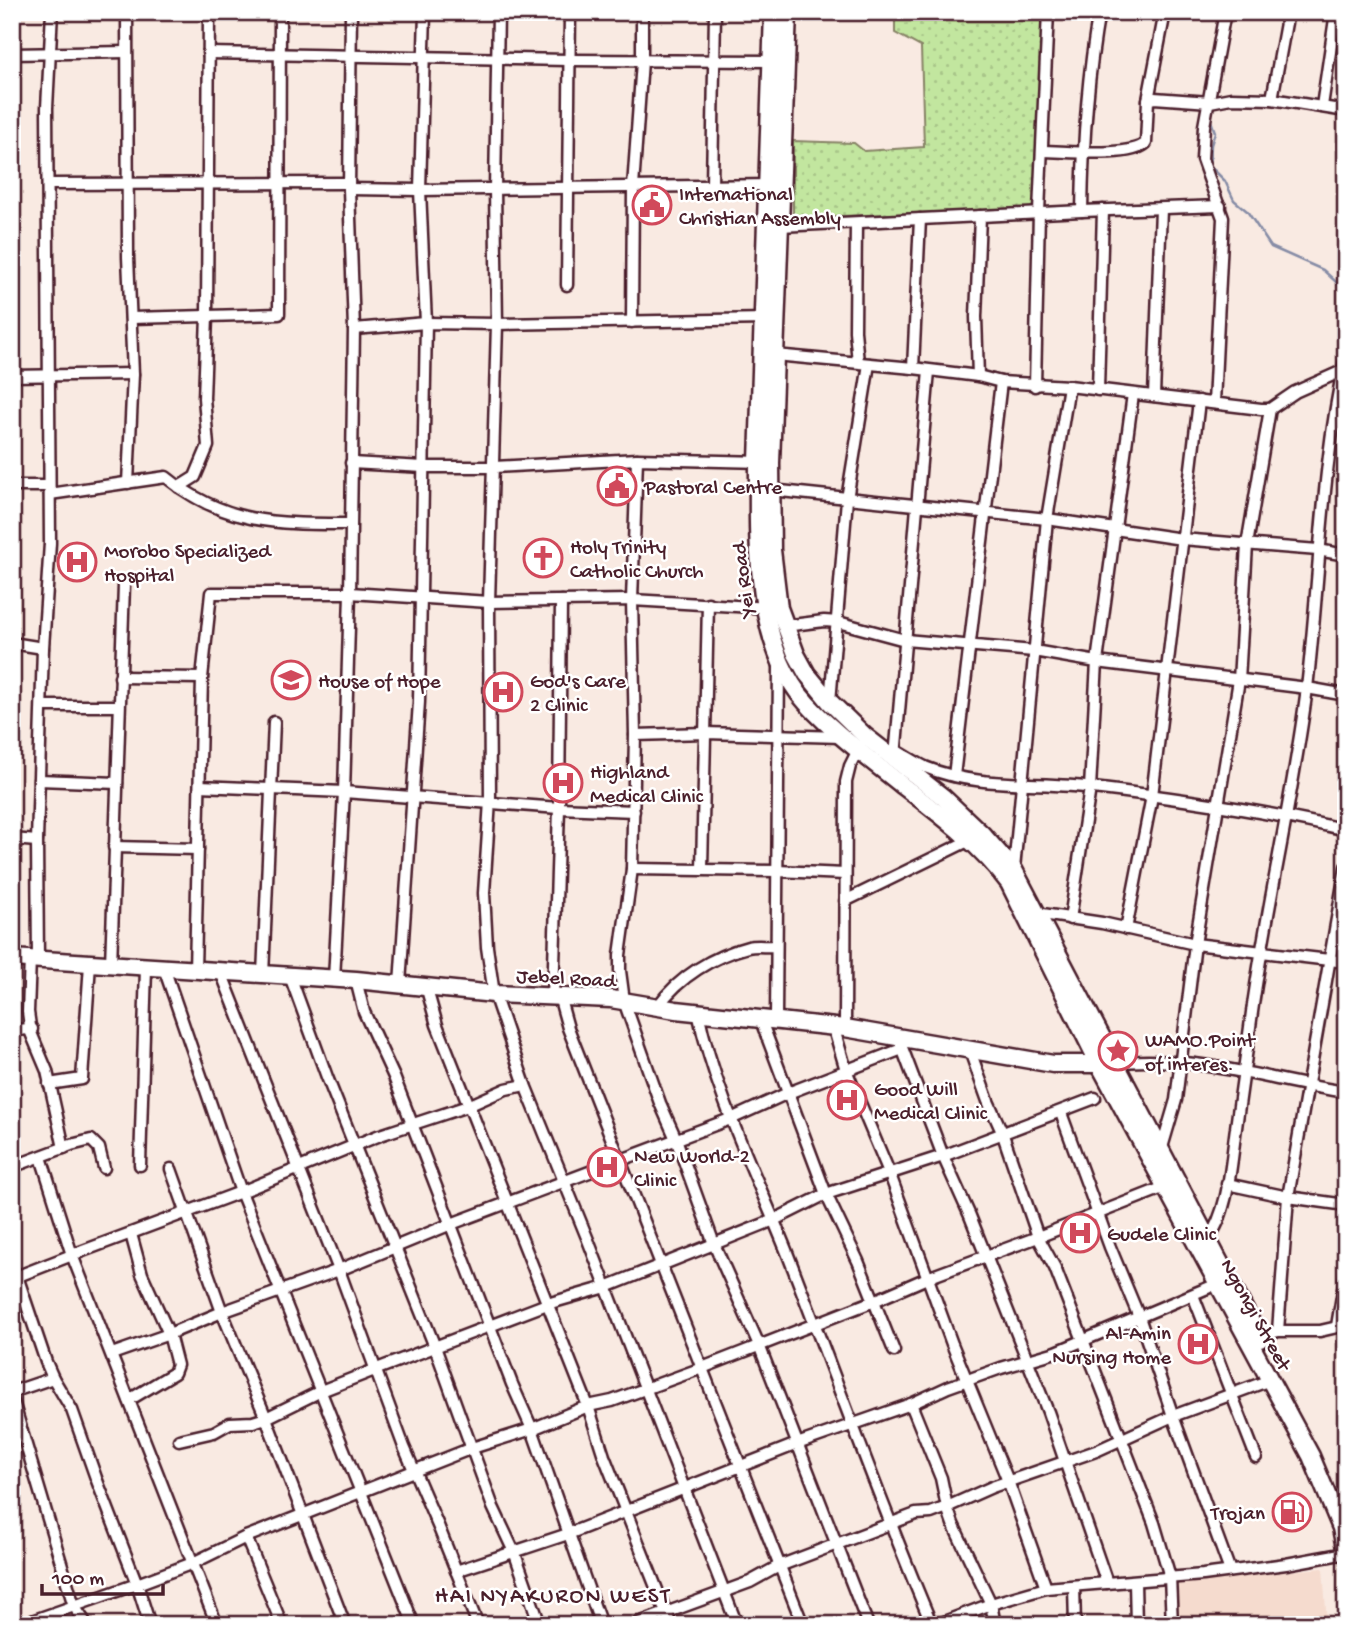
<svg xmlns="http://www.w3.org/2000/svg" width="1358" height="1637" font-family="'Gochi Hand',sans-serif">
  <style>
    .built { fill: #f5dbce }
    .grass { fill: url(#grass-dots); stroke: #868265; stroke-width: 2 }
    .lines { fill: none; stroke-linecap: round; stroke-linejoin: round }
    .stream { stroke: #868ca6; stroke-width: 2.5 }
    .minor-casing { stroke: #4a1f2b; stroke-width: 15 }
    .primary-casing { stroke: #4a1f2b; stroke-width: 21 }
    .minor { stroke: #fff; stroke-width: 10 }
    .primary { stroke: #fff; stroke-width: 16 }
    .labels { text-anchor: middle; stroke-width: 5; stroke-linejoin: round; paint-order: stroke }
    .poi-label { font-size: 21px; fill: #4a1f2b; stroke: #fff; text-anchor: start }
    .street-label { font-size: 21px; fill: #4a1f2b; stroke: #fff }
    .neighbourhood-label { font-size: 23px; letter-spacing: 2px; fill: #4a1f2b; stroke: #fff }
  </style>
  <defs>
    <pattern id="grass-dots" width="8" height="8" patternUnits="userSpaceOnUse" patternTransform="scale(1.75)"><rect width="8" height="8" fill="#c2e69f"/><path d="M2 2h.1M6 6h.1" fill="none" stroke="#a8c589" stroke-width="1.8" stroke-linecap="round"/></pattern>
  </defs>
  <rect width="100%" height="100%" fill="#f9eae2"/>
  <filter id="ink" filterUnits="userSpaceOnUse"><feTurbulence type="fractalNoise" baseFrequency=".0143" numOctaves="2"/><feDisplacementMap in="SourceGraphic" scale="14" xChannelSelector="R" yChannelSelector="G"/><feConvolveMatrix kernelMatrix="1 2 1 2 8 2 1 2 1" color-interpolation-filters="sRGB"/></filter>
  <g filter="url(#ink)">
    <!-- built -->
    <polygon class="built" points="1323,1568 1327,1625 1179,1625 1176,1581"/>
    <!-- grass -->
    <polygon class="grass" points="895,12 1043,12 1037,208 793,218 793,141 854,143 864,151 924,147 921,47 895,33"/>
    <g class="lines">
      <!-- stream -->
      <polyline class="stream" points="1210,118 1215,132 1211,145 1210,166 1225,181 1234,200 1247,211 1271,247 1323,270 1346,291"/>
      <defs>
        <g id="minor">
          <polyline points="127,12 128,257 133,374 128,483"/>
          <polyline points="498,12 495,189 497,324 489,602 490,801 484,893 487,947 494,994 525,1085 588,1240 737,1625"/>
          <polyline points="208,53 569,60 774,61"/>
          <polyline points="12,54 126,52"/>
          <polyline points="1272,99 1288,12"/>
          <polyline points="1148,100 1165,12"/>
          <polyline points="1322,106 1336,12"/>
          <path d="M1043 151C1066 151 1130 158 1146 143L1148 100 1154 98 1210 102 1231 98 1272 99 1346 111"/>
          <polyline points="49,184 349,183"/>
          <polyline points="712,185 715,12"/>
          <polyline points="349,189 420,190 771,185"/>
          <path d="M1082 211C1083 144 1087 78 1099 12"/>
          <polyline points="856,223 855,331 858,362"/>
          <polyline points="780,226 1082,211 1220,206"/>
          <polyline points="567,285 570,12"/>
          <polyline points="131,318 279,314 280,12"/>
          <polyline points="632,322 633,187 642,61 642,12"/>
          <polyline points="354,329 426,323 497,324 766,319"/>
          <polyline points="775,355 913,368 978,376 1001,382 1069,386 1261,409 1270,409 1295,392 1342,371"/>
          <polyline points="913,368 920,219"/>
          <polyline points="12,376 133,374"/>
          <polyline points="978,376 976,317 980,216"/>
          <polyline points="1035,386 1039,212 1048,12"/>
          <polyline points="1098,390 1103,210"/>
          <polyline points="1154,396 1161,209"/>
          <polyline points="1214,403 1223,218 1202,159 1204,126 1225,12"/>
          <polyline points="637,459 632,600 635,735 632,869 620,955 620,971 624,1001 660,1103 676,1139 714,1244 759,1345 868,1625"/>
          <polyline points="351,463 424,467 494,467 637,459 763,462"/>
          <polyline points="12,486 48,486"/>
          <polyline points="179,487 195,477 208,446 204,398 207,316 209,12"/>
          <polyline points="771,490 1047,519 1182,539 1318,550 1346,555"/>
          <path d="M50 494 166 477C225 525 277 524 350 524"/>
          <polyline points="784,626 824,621 838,622 905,640 1034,651 1097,662 1307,688 1346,695"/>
          <polyline points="12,643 43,648"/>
          <polyline points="120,677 202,678"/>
          <polyline points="830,702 847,499 869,364"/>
          <polyline points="43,706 119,706"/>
          <polyline points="635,735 706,733 841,737"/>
          <path d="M897 751C906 756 915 762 925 767 978 789 1038 781 1093 788 1177 798 1263 810 1346 830"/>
          <polyline points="895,757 929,371"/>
          <polyline points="954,776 1001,382"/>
          <polyline points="39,780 117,783"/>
          <polyline points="200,786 344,792 559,808 634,811"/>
          <polyline points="12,839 37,841"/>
          <polyline points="114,847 198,849"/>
          <polyline points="632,869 777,871 845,874"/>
          <polyline points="702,869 708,603"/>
          <polyline points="1014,869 1047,519 1069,386"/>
          <polyline points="845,901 972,839"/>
          <polyline points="1036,913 1102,923 1195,944 1346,962"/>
          <polyline points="1070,919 1090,788 1097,662 1133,394"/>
          <polyline points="1126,929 1152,796 1199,401"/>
          <polyline points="30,959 28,1012 31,1033 47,1071 64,1148"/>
          <polyline points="38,960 37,841 43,648 50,543 47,108 52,12"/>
          <polyline points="111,965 124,585"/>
          <polyline points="164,968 241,1192 414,1625"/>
          <polyline points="195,970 202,678 211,593 350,593 489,602 632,600 770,608"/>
          <polyline points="221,972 339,1270 404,1447 439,1528 478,1625"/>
          <polyline points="263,975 274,722"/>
          <polyline points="290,976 327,1077 435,1347 493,1507 515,1554 540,1625"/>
          <polyline points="334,979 344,792 350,593 354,329 349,189 351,12"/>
          <polyline points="356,980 364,1012 394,1077 512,1384 532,1429 601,1625"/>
          <polyline points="400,984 419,702 426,323 420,190 425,12"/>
          <polyline points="426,986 437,1025 588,1406 604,1456 671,1625"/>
          <polyline points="553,996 559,808 561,601"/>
          <polyline points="559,996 568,1028 803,1625"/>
          <path d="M658 1006C679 977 713 956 748 947 756 945 767 947 775 946"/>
          <path d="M698 1012C715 1094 757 1177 788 1255 836 1378 880 1503 932 1625"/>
          <polyline points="760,1018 826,1194 858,1261 894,1351"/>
          <polyline points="776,1019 779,666"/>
          <polyline points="833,1026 846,1070 889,1172 952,1344 1008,1481 1046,1588"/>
          <polyline points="845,1028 846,782 850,766 860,746"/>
          <polyline points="12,1030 32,1029"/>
          <polyline points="901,1045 943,1156 970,1216 1048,1412 1107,1583"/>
          <polyline points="970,1051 988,1101 1002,1132 1038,1237 1055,1268 1154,1523 1170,1577 1172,1625"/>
          <path d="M1114 1063C1191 1053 1270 1081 1346 1092"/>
          <polyline points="49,1084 82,1079 90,964"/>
          <polyline points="1061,1113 1110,1247 1139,1317 1173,1416 1230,1571"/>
          <polyline points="1161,1151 1176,1100 1195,944 1239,680 1247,545 1270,409"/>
          <polyline points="140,1165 146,968"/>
          <polyline points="12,1167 71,1145 91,1140 99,1148 104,1168"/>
          <polyline points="171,1169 222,1312 266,1418 345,1625"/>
          <polyline points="1227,1184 1288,1197 1346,1205"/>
          <polyline points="131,1234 142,1274 169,1334 222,1312 339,1270 451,1224 733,1118 788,1093 902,1049"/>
          <path d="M1208 1239C1229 1212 1231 1161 1236 1128 1241 1089 1247 1051 1252 1012 1267 904 1293 797 1307 688 1320 577 1321 466 1346 356"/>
          <polyline points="17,1276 46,1362 53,1378 72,1410 96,1478 137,1584 193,1563 246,1537 472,1448 532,1429 588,1406 612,1401 702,1368 874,1301 927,1278 1038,1237 1165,1187"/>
          <polyline points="13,1278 72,1255 41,1157"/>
          <polyline points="1193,1295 1256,1457"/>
          <polyline points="1337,1326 1346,1272"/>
          <polyline points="1278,1331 1288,1197 1346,867"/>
          <polyline points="1259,1337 1278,1331 1320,1331 1346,1325"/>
          <polyline points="112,1354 169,1334 177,1365 174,1373 129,1400"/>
          <polyline points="12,1392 53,1378"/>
          <polyline points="12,1398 74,1606 87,1625"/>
          <polyline points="911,1404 941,1478 947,1507 953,1524 991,1604 995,1625"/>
          <polyline points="179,1440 214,1432 230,1423 253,1422 266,1418 321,1391 377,1369 547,1304 606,1287 774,1220 826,1194 943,1156 1095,1098"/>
          <polyline points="246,1537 282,1625"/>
          <polyline points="456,1571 568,1534 797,1444 911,1404 948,1387 1001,1368 1056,1352 1217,1284"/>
          <polyline points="1135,1582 1136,1625"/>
          <polyline points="1074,1586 1075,1625"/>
          <polyline points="20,1625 137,1584 150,1625"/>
          <polyline points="217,1625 72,1255 241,1192 380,1135 468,1106 506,1089 525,1085"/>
          <polyline points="633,1625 750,1582 779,1566 916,1514 931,1513 947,1507 992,1487 1096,1451 1173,1416 1270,1380"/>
          <polyline points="936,1625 991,1604 1046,1588 1203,1575 1286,1564 1346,1553"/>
        </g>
        <g id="primary">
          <path d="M773 12 758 461C758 533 753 633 799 694 824 726 871 760 903 786 942 816 980 844 1009 883L1099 1064 1311 1456 1341 1528 1346 1553"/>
          <polyline points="788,12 771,463 772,550 779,608 796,654 807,674 830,702 865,736 943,797 982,834 1014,870 1260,1339"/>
          <polyline points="12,958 356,980 494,994 611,999 676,1010 845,1028 1053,1064 1105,1064"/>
        </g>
      </defs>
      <!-- minor casing -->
      <use href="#minor" class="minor-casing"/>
      <!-- primary casing -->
      <use href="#primary" class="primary-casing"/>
      <!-- minor -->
      <use href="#minor" class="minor"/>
      <!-- primary -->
      <use href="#primary" class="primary"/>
    </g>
  </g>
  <!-- icons -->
  <defs>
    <symbol id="civic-ring" viewBox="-11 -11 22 22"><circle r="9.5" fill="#fff" stroke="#d1495b" stroke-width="1.5"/><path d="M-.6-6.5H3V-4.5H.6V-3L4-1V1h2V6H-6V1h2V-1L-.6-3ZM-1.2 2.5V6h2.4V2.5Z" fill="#d1495b"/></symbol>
    <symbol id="church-ring" viewBox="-11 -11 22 22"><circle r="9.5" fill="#fff" stroke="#d1495b" stroke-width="1.5"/><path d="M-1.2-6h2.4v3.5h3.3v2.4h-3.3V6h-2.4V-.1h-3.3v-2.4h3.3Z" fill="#d1495b"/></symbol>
    <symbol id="hospital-ring" viewBox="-11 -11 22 22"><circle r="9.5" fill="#fff" stroke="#d1495b" stroke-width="1.5"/><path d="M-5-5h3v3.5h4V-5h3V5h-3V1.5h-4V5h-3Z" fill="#d1495b"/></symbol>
    <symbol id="school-ring" viewBox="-11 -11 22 22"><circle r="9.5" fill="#fff" stroke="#d1495b" stroke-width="1.5"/><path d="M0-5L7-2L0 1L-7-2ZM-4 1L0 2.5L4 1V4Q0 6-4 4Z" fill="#d1495b"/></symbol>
    <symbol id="sight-ring" viewBox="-11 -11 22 22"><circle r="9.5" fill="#fff" stroke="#d1495b" stroke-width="1.5"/><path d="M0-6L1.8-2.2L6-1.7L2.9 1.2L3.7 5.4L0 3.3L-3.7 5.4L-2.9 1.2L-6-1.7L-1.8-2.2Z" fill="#d1495b"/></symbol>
    <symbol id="fuel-ring" viewBox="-11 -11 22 22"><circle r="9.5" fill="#fff" stroke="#d1495b" stroke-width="1.5"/><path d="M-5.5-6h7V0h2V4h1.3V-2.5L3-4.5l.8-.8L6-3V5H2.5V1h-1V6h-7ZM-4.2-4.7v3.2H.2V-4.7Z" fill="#d1495b"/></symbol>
  </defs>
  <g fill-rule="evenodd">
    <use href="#civic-ring" x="630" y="183" width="44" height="44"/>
    <use href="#civic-ring" x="595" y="464" width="44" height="44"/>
    <use href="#church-ring" x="521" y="536" width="44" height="44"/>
    <use href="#hospital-ring" x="55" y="540" width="44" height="44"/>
    <use href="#school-ring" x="269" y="658" width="44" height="44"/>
    <use href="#hospital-ring" x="481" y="670" width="44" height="44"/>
    <use href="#hospital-ring" x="541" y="761" width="44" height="44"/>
    <use href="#sight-ring" x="1096" y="1029" width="44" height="44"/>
    <use href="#hospital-ring" x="825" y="1078" width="44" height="44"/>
    <use href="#hospital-ring" x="585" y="1145" width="44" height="44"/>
    <use href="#hospital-ring" x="1058" y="1211" width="44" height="44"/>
    <use href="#hospital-ring" x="1176" y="1322" width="44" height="44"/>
    <use href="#fuel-ring" x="1270" y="1490" width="44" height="44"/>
  </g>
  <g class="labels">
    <!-- poi labels -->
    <g class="poi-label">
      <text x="679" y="200">International<tspan x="679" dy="24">Christian Assembly</tspan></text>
      <text x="644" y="493">Pastoral Centre</text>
      <text x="570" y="553">Holy Trinity<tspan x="570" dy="24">Catholic Church</tspan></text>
      <text x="104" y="557">Morobo Specialized<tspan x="104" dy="24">Hospital</tspan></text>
      <text x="318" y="687">House of Hope</text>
      <text x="530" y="687">God's Care<tspan x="530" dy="24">2 Clinic</tspan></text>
      <text x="590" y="778">Highland<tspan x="590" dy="24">Medical Clinic</tspan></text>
      <text x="1145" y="1046">WAMO.Point<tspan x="1145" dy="24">of interes.</tspan></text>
      <text x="874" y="1095">Good Will<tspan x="874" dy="24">Medical Clinic</tspan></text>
      <text x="634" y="1162">New World-2<tspan x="634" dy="24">Clinic</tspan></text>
      <text x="1107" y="1240">Gudele Clinic</text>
      <text x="1171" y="1339" text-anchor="end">Al-Amin<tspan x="1171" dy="24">Nursing Home</tspan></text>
      <text x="1265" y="1519" text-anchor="end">Trojan</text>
    </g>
    <!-- street labels -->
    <g class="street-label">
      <text transform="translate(742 580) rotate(-97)" y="7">Yei Road</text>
      <text transform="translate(566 977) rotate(3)" y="7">Jebel Road</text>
      <text transform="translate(1257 1314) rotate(61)" y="7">Ngongi Street</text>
    </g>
    <!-- neighbourhood labels -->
    <g class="neighbourhood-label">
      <text x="553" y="1602">HAI NYAKURON WEST</text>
    </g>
  </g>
  <!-- margin -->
  <rect width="1358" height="1637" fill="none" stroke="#fff" stroke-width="42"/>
  <rect x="21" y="21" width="1316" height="1595" fill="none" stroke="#4a1f2b" stroke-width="2.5" filter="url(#ink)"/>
  <!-- scale -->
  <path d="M42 1584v10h121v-10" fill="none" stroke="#4a1f2b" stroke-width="3.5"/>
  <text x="52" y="1584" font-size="21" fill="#4a1f2b" stroke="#ffffff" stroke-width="5" paint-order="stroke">100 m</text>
</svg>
